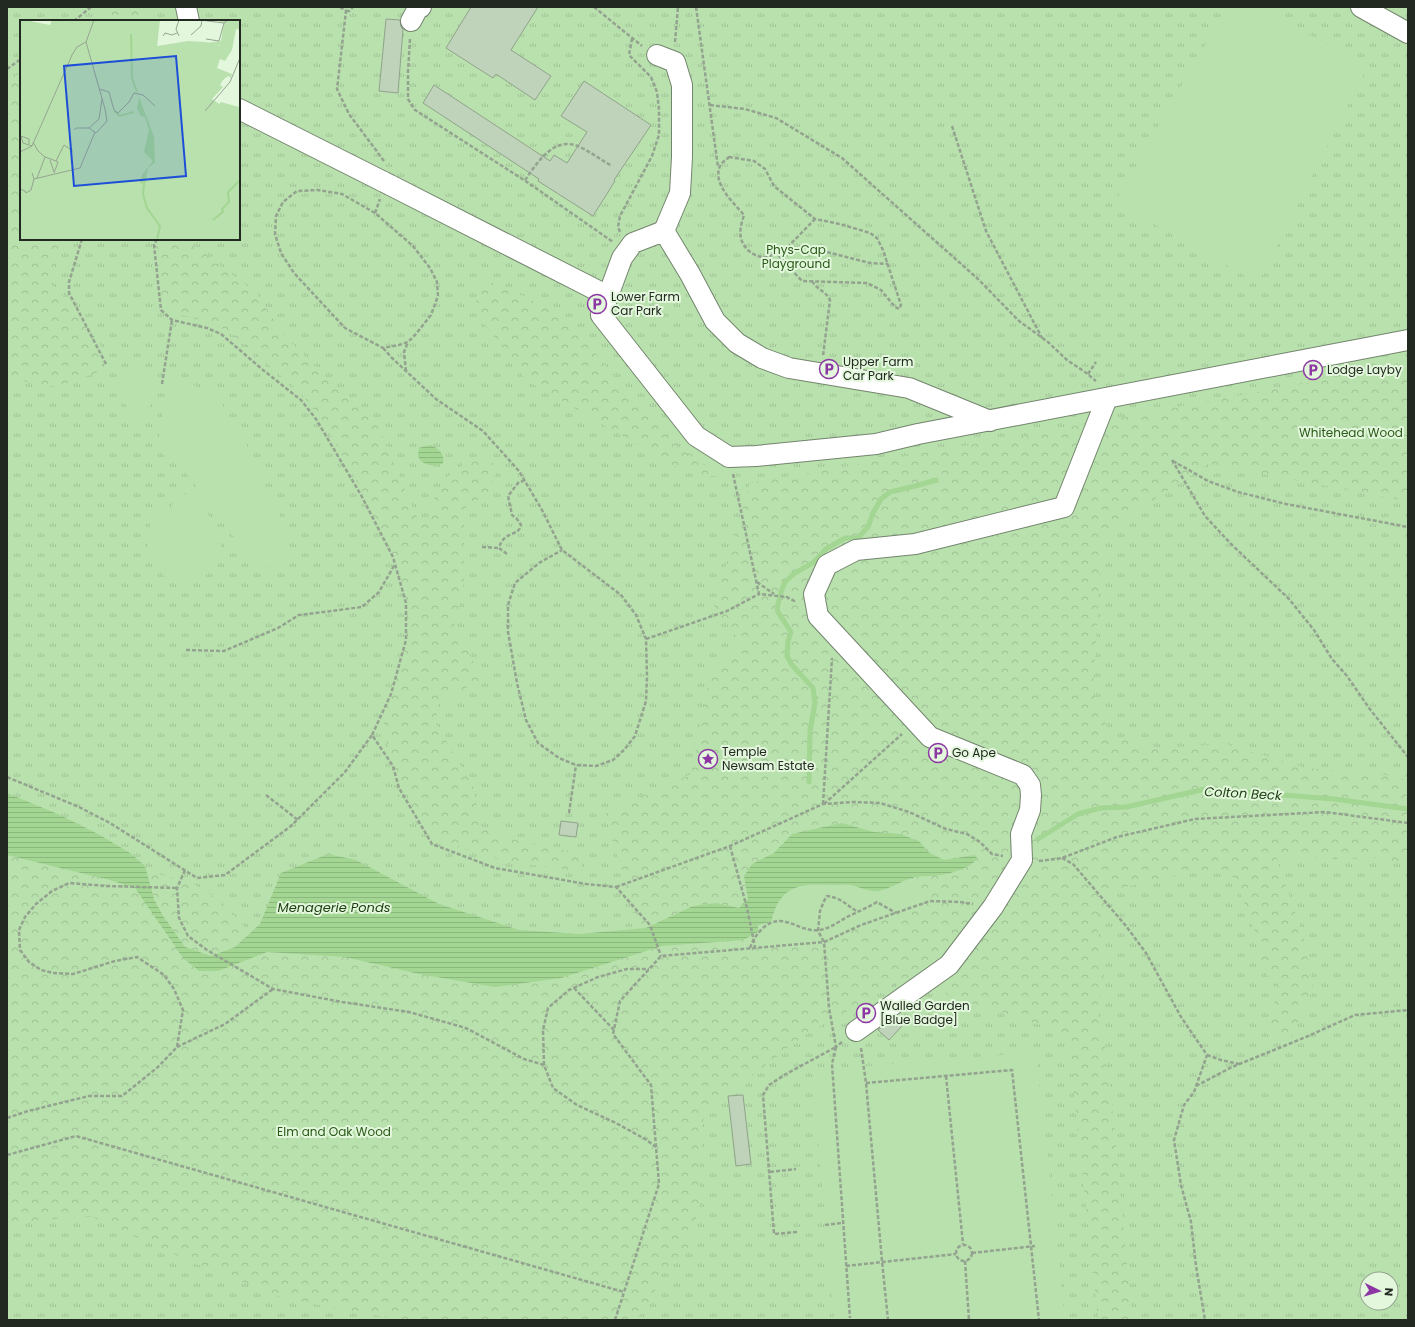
<svg xmlns="http://www.w3.org/2000/svg" width="1415" height="1327" font-family="Poppins,sans-serif">
  <style>
    .grass { fill: url(#grass-tufts); fill-rule: evenodd }
    .forest { fill: url(#forest-crowns) }
    .garden { fill: #b9e1ad }
    .water { fill: url(#water-rules) }
    .lines { fill: none; stroke-linecap: round; stroke-linejoin: round }
    .stream { stroke: #a2d692; stroke-width: 5 }
    .building { fill: #bfd2ba; stroke: #91a38b }
    .minor-casing { stroke: #73856e; stroke-width: 22 }
    .path { stroke: #94a390; stroke-width: 2.5; stroke-dasharray: 4 2; stroke-linecap: butt }
    .minor { stroke: #fff; stroke-width: 20 }
    .minor-bridge-casing { stroke: #73856e; stroke-width: 22; stroke-linecap: butt }
    .minor-bridge { stroke: #fff; stroke-width: 20 }
    .labels { text-anchor: middle; stroke-width: 4; stroke-linejoin: round; paint-order: stroke }
    .park-label { font-size: 12px; fill: #295917; stroke: #e3f7dd }
    .poi-label { font-size: 12px; fill: #222920; stroke: #e3f7dd; text-anchor: start }
    .water-label { font-size: 13px; font-style: italic; fill: #204114; stroke: #e3f7dd }
    .inset-river { fill: none; stroke: #a2d692; stroke-width: 2 }
    .inset-road { fill: none; stroke: #96a591; stroke-width: 1 }
    .view { fill: #1d4ed8; fill-opacity: 0.15; stroke: #1d4ed8; stroke-width: 2 }
    .inset-edge { fill: none; stroke: #222920; stroke-width: 2 }
  </style>
  <defs>
    <pattern id="grass-tufts" width="24" height="20" patternUnits="userSpaceOnUse"><rect width="24" height="20" fill="#b9e1ad"/><path d="M3 7l-1-3M5 7V3M7 7l1-3M15 17l-1-3M17 17v-4M19 17l1-3" fill="none" stroke="#9fc195"/></pattern>
    <pattern id="forest-crowns" width="20" height="18" patternUnits="userSpaceOnUse"><rect width="20" height="18" fill="#b9e1ad"/><path d="M2 6a3 3 0 1 1 6 0M12 15a3 3 0 1 1 6 0" fill="none" stroke="#9fc195"/></pattern>
    <pattern id="water-rules" width="6" height="5" patternUnits="userSpaceOnUse"><rect width="6" height="5" fill="#a2d692"/><path d="M0 2.5h6" fill="none" stroke="#8bb87e"/></pattern>
  </defs>
  <rect width="100%" height="100%" fill="#e3f7dd"/>
  <!-- grass -->
  <path class="grass" d="M7 7H1408V1320H7ZM21 21H239V239H21ZM1367 1279H1391V1303H1367Z"/>
  <!-- forest -->
  <g class="forest">
    <polygon points="107,7 145,7 147,9 148,21 90,21"/>
    <polygon points="21,72 21,239 60,239 56,256 52,285 78,311 106,354 101,371 57,387 16,380 7,372 7,83"/>
    <path d="M157 239H186V241L256 292 282 333 336 388 377 424 419 522H424L428 517 433 500 452 471 459 469 467 460 480 457 491 460 497 470C492 481 490 492 482 500H476L466 507 464 524V583L454 626 471 657 480 680 439 704 435 722 473 786 481 826 521 842 581 853 582 872 517 863 477 854 434 835 415 822 393 785 388 747 383 729 386 707 405 639 407 617 403 583 392 552 369 503 322 419 299 391 237 338 217 325 175 313 165 305 159 297 156 265 155 245Z"/>
    <polygon points="482,278 563,314 639,407 685,452 704,465 716,468 717,476 698,476 672,465 526,380 474,310"/>
    <path d="M1408 364V501L1208 464 1102 534 1093 694 1111 736 1160 748 1226 744 1306 768 1386 775 1408 780V866L1381 858 1334 859 1276 856 1304 939 1313 989 1290 1039 1268 1037 1271 1013 1278 990 1261 967 1257 939 1247 909 1233 877 1203 870 1116 889 1096 919 1104 977 1097 1008 1105 1046 1115 1133 1132 1320H1098L1069 1049C1063 1030 1055 1028 1037 1024L949 996 920 971 806 1034 704 1113 700 1162 699 1205 690 1246 662 1273 648 1308 634 1320H401L286 1299 194 1263 90 1216 7 1223V855L110 880 158 874 190 882 221 901 267 952 345 957 419 974 495 987 645 952 605 814 691 774 710 674 740 642 714 606 750 483 1021 436Z"/>
  </g>
  <!-- garden -->
  <g class="garden">
    <polygon points="1227,7 1257,7 1368,66 1258,283 1115,202"/>
    <path d="M131 368H144L154 372C156 388 152 403 145 417L139 419C136 418 133 416 131 413 124 406 116 383 118 374Z"/>
    <polygon points="168,381 190,383 217,397 239,429 284,525 286,548 283,566 267,567 239,544 184,470 157,450"/>
    <path d="M178 494C181 494 185 494 188 494 202 499 220 531 221 546 222 553 218 563 217 570L195 579 184 578 171 581C153 569 141 548 150 526 152 520 157 518 160 510L171 508Z"/>
    <path d="M814 883 850 885 877 891 900 883H907L914 885 924 890 931 898 930 901 861 925 824 942 743 949V940L758 932V925L771 922C778 895 787 888 814 883Z"/>
    <polygon points="1036,1052 1065,1320 834,1320 812,1071"/>
  </g>
  <!-- water -->
  <g class="water">
    <path d="M431 445C439 449 445 454 443 463 436 468 419 465 418 455 418 454 419 449 419 448L425 446Z"/>
    <path d="M7 793 60 815 100 835 130 853 145 866 154 899 163 916 185 947 211 956 235 947 260 924 281 873 328 854 356 860 439 904 519 930 579 934 646 928 693 906 716 903 739 908 748 899 744 876 752 864 774 853 792 834 842 823 874 832 901 834 920 842 928 852 944 860 975 855 977 858C974 867 949 874 940 875 931 877 921 875 912 878 901 881 890 889 878 891 870 892 859 887 851 885 845 884 839 885 833 885 799 883 780 885 771 922L758 925V932L743 940 662 946 561 978 495 987 419 974 345 957 267 952 218 971H199L183 958 135 888 110 880 7 855Z"/>
  </g>
  <g class="lines">
    <!-- stream -->
    <g class="stream">
      <polyline points="809,782 810,731 815,703 813,688 792,665 787,656 788,641 791,632 778,612 777,608 782,589 785,582 795,573 814,562 826,549 845,538 858,538 868,527 873,513 881,499 890,492 915,486 936,480"/>
      <polyline points="1038,839 1078,814 1100,808 1126,807 1205,789 1334,799 1408,809"/>
    </g>
  </g>
  <!-- building -->
  <g class="building">
    <polygon points="471,7 538,7 511,50 551,76 535,100 496,74 493,78 446,48"/>
    <polygon points="386,19 400,20 401,27 403,29 398,93 379,91"/>
    <polygon points="584,81 651,125 614,180 615,181 593,216 538,181 539,179 423,103 434,85 550,161 554,155 567,163 587,132 561,116"/>
    <polygon points="561,821 578,823 576,837 559,835"/>
    <polygon points="895,1017 903,1025 889,1040 878,1030"/>
    <polygon points="743,1095 751,1164 736,1166 728,1096"/>
  </g>
  <g class="lines">
    <defs>
      <g id="minor">
        <polyline points="186,7 189,21"/>
        <polyline points="1361,7 1408,33"/>
        <polyline points="411,21 418,8 421,7"/>
        <polyline points="657,55 675,62 682,85 682,157 680,193 664,231"/>
        <polyline points="239,109 384,182"/>
        <polyline points="390,185 608,296"/>
        <polyline points="990,421 909,388 789,368 762,358 737,343 715,321 690,274 664,231 633,243 622,258 601,315 696,436 729,457 756,456 876,444 918,434 1408,340"/>
        <polyline points="856,1031 949,965 993,907 1022,860 1021,834 1030,810 1031,795 1030,785 1023,775 930,737 818,616 814,594 827,565 856,550 915,544 1064,507 1107,398"/>
      </g>
    </defs>
    <!-- minor casing -->
    <use href="#minor" class="minor-casing"/>
    <!-- path -->
    <g class="path">
      <polyline points="340,7 346,11 337,89 349,114 384,161"/>
      <polyline points="594,7 642,46"/>
      <polyline points="696,7 718,167"/>
      <polyline points="346,11 349,11 353,7"/>
      <polyline points="74,21 91,7"/>
      <polyline points="410,39 408,72 408,99 415,110 527,182 613,242"/>
      <polyline points="675,42 678,7"/>
      <polyline points="7,69 21,59"/>
      <polyline points="710,105 745,109 776,118 842,158 978,279 1019,321 1048,342 1067,360 1085,372 1096,381"/>
      <polyline points="952,126 986,231 1042,338"/>
      <path d="M729 157 754 161 765 169 774 186 815 219 840 224 870 233 877 238 883 250 901 305 899 309 895 307 881 290 867 283 802 281 785 263 776 252C773 254 771 256 768 257 756 259 743 249 741 238 739 230 742 222 744 215 734 203 712 184 720 166 721 163 726 160 729 157Z"/>
      <path d="M525 180C538 162 554 135 580 147 591 152 601 160 612 166"/>
      <polyline points="375,213 342,194 318,190 297,191 283,202 276,216 275,234 281,253 294,273 345,328 383,348 399,345 408,342 415,335 431,315 438,296 437,282 430,268 413,246 375,213 380,199"/>
      <polyline points="620,232 618,227 620,216 652,156 659,135 659,110 657,92 651,77 629,55 632,39"/>
      <polyline points="82,239 69,282 69,293 106,364"/>
      <polyline points="157,239 154,245 161,310 172,320 207,328 221,334 263,370 301,400 316,419 361,495 393,557 406,603 406,640 391,694 372,735 393,766 399,788 432,844 495,868 586,884 616,887 650,925 661,956"/>
      <polyline points="827,252 870,263 888,264"/>
      <polyline points="779,256 815,219"/>
      <path d="M812 281C817 290 826 291 830 300L823 356"/>
      <polyline points="383,348 392,358 436,399 483,431 519,471 542,510 562,550 621,595 636,615 646,639 647,676 646,701 635,736 624,750 613,760 596,766 576,765 559,758 538,743 526,720 517,683 508,632 508,605 515,583 539,563 562,550"/>
      <polyline points="406,371 404,352 408,342"/>
      <polyline points="1088,374 1096,362"/>
      <polyline points="162,384 172,320"/>
      <polyline points="1172,460 1205,516 1231,544 1289,599 1314,630 1332,659 1347,676 1369,708 1408,757"/>
      <polyline points="1173,461 1208,481 1238,492 1286,504 1408,527"/>
      <polyline points="733,474 759,594 787,597 796,602"/>
      <polyline points="482,547 499,548"/>
      <path d="M507 554 499 548C504 530 519 537 521 525L517 519 512 515 508 496 518 483 525 480"/>
      <polyline points="757,582 774,594"/>
      <polyline points="646,639 727,611 759,594"/>
      <polyline points="186,650 224,651 278,628 299,615 362,607 379,592 395,564"/>
      <polyline points="7,777 79,807 110,823 197,878 225,875 291,826 345,772 372,735"/>
      <polyline points="266,795 298,820"/>
      <polyline points="823,804 832,658"/>
      <polyline points="824,804 902,734"/>
      <polyline points="569,813 576,765"/>
      <polyline points="730,846 747,908 755,947"/>
      <polyline points="1062,858 1073,864 1126,926 1146,953 1181,1017 1207,1055 1194,1092 1184,1105 1174,1140 1181,1185 1191,1222 1196,1266 1205,1320"/>
      <polyline points="1039,861 1062,858 1117,837 1195,819 1325,812 1408,823"/>
      <polyline points="185,870 177,888 179,918 188,936 207,950 273,989 342,1002 409,1012 466,1028 524,1059 544,1065 553,1088 577,1105 616,1123 645,1139 656,1147"/>
      <polyline points="616,887 730,846 823,804 853,802 880,803 909,812 946,829 967,834 980,842 992,854 1003,856"/>
      <path d="M750 948C753 939 757 934 763 928 783 910 799 933 819 930 829 929 838 922 847 917 857 912 867 908 877 902L896 913"/>
      <polyline points="574,988 614,1030"/>
      <path d="M842 1042 836 1047 829 1008 824 942 818 931 820 911 824 901 827 896C842 898 846 905 858 912"/>
      <polyline points="177,1047 225,1024 273,989"/>
      <polyline points="836,1047 832,1064 850,1318"/>
      <polyline points="861,1048 866,1083 882,1261 888,1320"/>
      <polyline points="1207,1055 1221,1060 1239,1064"/>
      <polyline points="544,1065 543,1030 548,1008 569,990 598,977 627,969 649,969"/>
      <polyline points="946,1076 963,1244"/>
      <polyline points="866,1083 1012,1070 1039,1320"/>
      <polyline points="1196,1086 1232,1067 1306,1037 1355,1015 1408,1010"/>
      <polyline points="7,1118 28,1111 89,1096 122,1096 158,1067 177,1047 183,1010 174,989 164,975 137,957 115,961 73,974 53,973 41,970 29,962 20,950 19,930 25,917 36,904 52,891 69,883 106,886 177,888"/>
      <polyline points="7,1155 76,1136 624,1292"/>
      <polyline points="770,1172 796,1169"/>
      <polyline points="825,1225 842,1223"/>
      <polyline points="797,1232 774,1234 763,1095 769,1085 786,1074 836,1047"/>
      <circle cx="964" cy="1253" r="8"/>
      <polyline points="972,1253 1035,1246"/>
      <polyline points="965,1261 969,1320"/>
      <polyline points="846,1266 956,1254"/>
      <polyline points="615,1320 659,1184 651,1085 613,1034 620,1001 661,956 824,942 861,925 930,901 960,902 973,904"/>
    </g>
    <!-- minor -->
    <use href="#minor" class="minor"/>
    <defs>
      <polyline id="minor-bridge" points="384,182 390,185"/>
    </defs>
    <!-- minor-bridge casing -->
    <use href="#minor-bridge" class="minor-bridge-casing"/>
    <!-- minor-bridge -->
    <use href="#minor-bridge" class="minor-bridge"/>
  </g>
  <!-- icons -->
  <defs>
    <symbol id="parking-ring" viewBox="-11 -11 22 22"><circle r="9.5" fill="#e3f7dd" stroke="#8d37a4" stroke-width="1.5"/><path d="M-3.5-5.5H1a3.5 3.5 0 0 1 0 7H-1V5.5H-3.5ZM-1-3.4V-.6H.8a1.4 1.4 0 0 0 0-2.8Z" fill="#8d37a4"/></symbol>
    <symbol id="sight-ring" viewBox="-11 -11 22 22"><circle r="9.5" fill="#e3f7dd" stroke="#8d37a4" stroke-width="1.5"/><path d="M0-6L1.8-2.2L6-1.7L2.9 1.2L3.7 5.4L0 3.3L-3.7 5.4L-2.9 1.2L-6-1.7L-1.8-2.2Z" fill="#8d37a4"/></symbol>
  </defs>
  <g fill-rule="evenodd">
    <use href="#parking-ring" x="586" y="293" width="22" height="22"/>
    <use href="#parking-ring" x="818" y="358" width="22" height="22"/>
    <use href="#parking-ring" x="1302" y="359" width="22" height="22"/>
    <use href="#parking-ring" x="927" y="742" width="22" height="22"/>
    <use href="#sight-ring" x="697" y="748" width="22" height="22"/>
    <use href="#parking-ring" x="855" y="1002" width="22" height="22"/>
  </g>
  <g class="labels">
    <!-- park labels -->
    <g class="park-label">
      <text x="796" y="254">Phys-Cap<tspan x="796" dy="14">Playground</tspan></text>
      <text x="1351" y="437">Whitehead Wood</text>
      <text x="334" y="1136">Elm and Oak Wood</text>
    </g>
    <!-- poi labels -->
    <g class="poi-label">
      <text x="611" y="301">Lower Farm<tspan x="611" dy="14">Car Park</tspan></text>
      <text x="843" y="366">Upper Farm<tspan x="843" dy="14">Car Park</tspan></text>
      <text x="1327" y="374">Lodge Layby</text>
      <text x="722" y="756">Temple<tspan x="722" dy="14">Newsam Estate</tspan></text>
      <text x="952" y="757">Go Ape</text>
      <text x="880" y="1010">Walled Garden<tspan x="880" dy="14">[Blue Badge]</tspan></text>
    </g>
    <!-- water labels -->
    <g class="water-label">
      <text transform="translate(1243 793) rotate(3)" y="5">Colton Beck</text>
      <text x="334" y="912">Menagerie Ponds</text>
    </g>
  </g>
  <!-- overview -->
  <g transform="translate(20 20)">
    <rect width="220" height="220" fill="#e3f7dd"/>
    <path d="M4 0 30 5 32 0H140L137 26 168 21 186 22 200 26 211 0H220V10L216 9 212 30 205 41 200 39 197 48 212 54 211 58 208 56 203 60 200 65 203 67 192 79 199 84 201 82 219 87 220 84V220H0V1Z" fill="#b9e1ad"/>
    <path d="M4 0 65 14 63 18 66 20H54L41 27 35 26 0 43V1ZM102 0H138L137 26 124 29 118 35 117 51 128 48 132 49 119 55 121 65 131 66 166 59 167 62 134 68 129 81 143 98H154L163 104 162 132 156 149V158L160 163 195 185 215 157 220 142V165L216 170 220 171V220H174L184 209 185 203H190V201L180 202 182 196 174 190 170 194 167 189 166 193 164 190 167 182 165 174 161 176 153 169 149 173 146 168 148 166 141 164 136 167 135 172 132 169 128 171 127 165 125 170 136 193 141 197 156 192 163 196 167 202 181 203 167 210 172 215 166 217 167 220H126L120 204 123 195 119 170 125 164 127 143 133 136 130 104 118 109 114 102 89 99 68 25 71 19 78 23 85 33 84 60 91 69 108 66 111 18 104 16 109 11ZM196 0H211L202 26 186 23 201 21 204 3ZM89 102 82 119 74 123 76 116ZM122 110 123 119 117 127 98 129 85 138 78 150H68L63 145 73 148 87 131 95 127 89 123 90 120 103 123 108 120 112 124 120 119ZM0 118 6 128 12 131 5 150 0 148ZM67 152 70 158 75 159 85 155 86 162 78 168 69 169 62 166 52 155ZM9 179H13L14 186 10 188 8 199 0 201 7 211 11 209 15 220H11L0 207V196L2 198V186Z" fill="#b9e1ad"/>
    <path d="M48 0H64L59 11 46 5ZM23 43 35 49 26 67 14 62ZM49 50 69 57 63 70 44 62ZM172 63 171 79 160 86 139 89 135 71ZM3 68 23 76 18 88 0 80ZM0 91 14 97 9 109 0 105ZM96 138 100 139 91 149H85L86 145Z" fill="#b9e1ad"/>
    <path d="M119 77 134 117 135 142 128 148 125 164 120 163 122 155 133 141 124 132 129 110 125 97 121 96 117 89Z" fill="#a2d692"/>
    <path class="inset-river" d="M111 14 112 58 117 72M94 91 100 96 114 92M124 164 123 174 127 188 140 206 137 220M193 200 203 192 202 189 209 182 208 172 220 160"/>
    <path class="inset-road" d="M159 0 156 9 159 16M180 0 204 3 208 0M171 15 181 6 182 0M143 16 145 13 152 15 157 13M186 19 199 21 204 3M66 22 85 89 87 101 76 113 69 108 79 99 82 79M79 69 89 72 94 90 98 93 109 82 114 73 123 75 135 86M185 91 210 62 220 38M54 110 56 108H69M1 116 3 123 12 126M1 116 9 119V124M13 122 18 131 25 137M12 126 52 35 57 27 66 22 74 0M0 132 12 126M30 140 34 152M34 153 38 142 36 141 44 125 53 131M17 158 25 137 36 141M14 159 60 148 75 112M0 169 5 171 6 173 11 170 14 159 12 153"/>
    <path class="view" d="M156 36 166 156 54 166 44 46Z"/>
    <rect width="220" height="220" class="inset-edge"/>
  </g>
  <!-- border -->
  <rect width="1415" height="1327" fill="none" stroke="#222920" stroke-width="16"/>
  <!-- north arrow -->
  <g transform="translate(1379 1291) rotate(95)"><circle r="19" fill="#e3f7dd" stroke="#96a591"/>
  <path d="M0-3L7 15L0 10L-7 15Z" fill="#8d37a4"/>
  <text y="-6" font-size="11" font-weight="bold" text-anchor="middle" fill="#222920">N</text>
  </g>
</svg>
